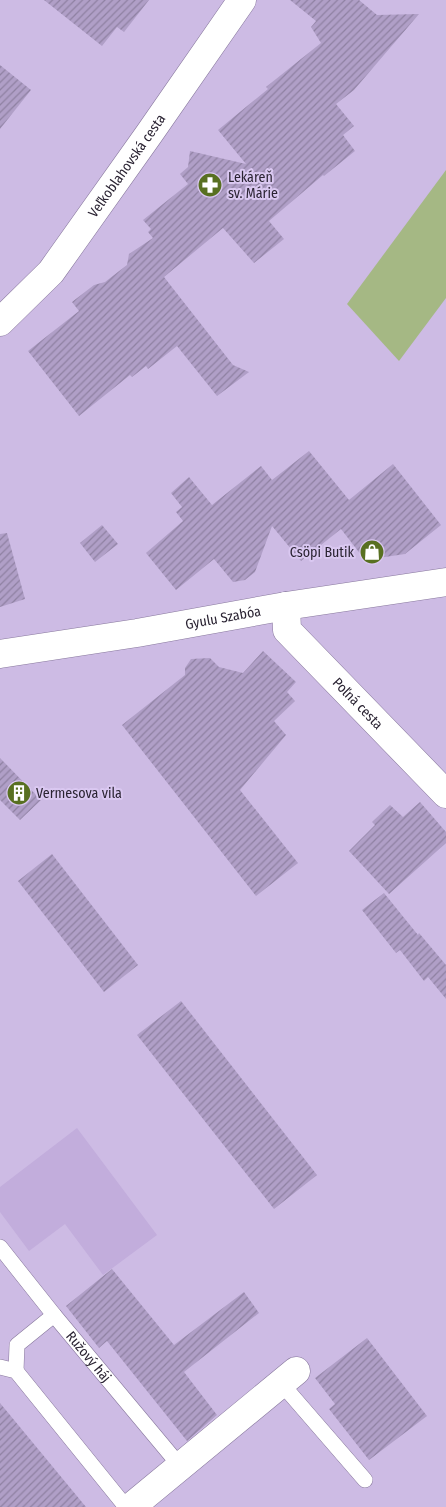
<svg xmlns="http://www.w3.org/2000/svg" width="446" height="1507" font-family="'Fira Sans Condensed',sans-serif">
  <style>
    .built { fill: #c2addc }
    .pitch { fill: #a5b884 }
    .building { fill: url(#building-hatch) }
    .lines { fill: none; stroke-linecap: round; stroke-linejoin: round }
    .service-casing { stroke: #88789d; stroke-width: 16 }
    .minor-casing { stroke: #88789d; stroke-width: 29 }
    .tertiary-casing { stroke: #88789d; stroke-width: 29 }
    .secondary-casing { stroke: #88789d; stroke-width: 29 }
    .service { stroke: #fff; stroke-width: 15 }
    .minor { stroke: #fff; stroke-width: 28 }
    .tertiary { stroke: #fff; stroke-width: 28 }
    .secondary { stroke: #fff; stroke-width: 28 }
    .labels { text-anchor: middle; stroke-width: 4; stroke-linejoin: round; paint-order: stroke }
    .street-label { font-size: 14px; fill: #2b2433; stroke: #dac8f1 }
    .poi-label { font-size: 14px; fill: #2b2433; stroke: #dac8f1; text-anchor: start }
  </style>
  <defs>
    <pattern id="building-hatch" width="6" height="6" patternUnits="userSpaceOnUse" patternTransform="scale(1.25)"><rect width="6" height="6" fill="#b09fc7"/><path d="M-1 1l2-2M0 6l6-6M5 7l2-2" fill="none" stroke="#8f81a2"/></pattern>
  </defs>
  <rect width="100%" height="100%" fill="#cdbbe4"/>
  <!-- built -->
  <polygon class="built" points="77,1128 157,1235 103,1275 65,1224 29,1251 0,1212 0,1187"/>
  <!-- pitch -->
  <polygon class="pitch" points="446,170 446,298 399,361 347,304"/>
  <!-- building -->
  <g class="building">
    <polygon points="44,0 149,0 124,32 117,27 102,46"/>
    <polygon points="290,0 359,0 377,15 419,14 354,90 336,104 354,126 343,135 355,151 324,176 323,175 269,221 284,239 254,263 223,228 164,277 233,365 249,372 217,396 177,346 148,369 146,366 132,377 130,375 79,416 28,351 79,311 72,302 94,285 105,282 127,265 129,254 153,238 148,232 151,229 143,220 188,184 180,174 188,167 190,151 246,164 218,130 268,89 266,87 321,43 311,27 316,21"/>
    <polygon points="0,65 31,90 0,129"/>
    <polygon points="309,451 349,500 393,464 441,525 405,554 365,560 341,529 301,561 272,526 255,572 245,580 233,582 214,559 176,590 146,553 183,521 176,512 182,507 171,493 189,477 212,505 261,466 272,480"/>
    <polygon points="102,525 118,544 95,562 80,543"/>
    <polygon points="7,533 25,599 0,607 0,534"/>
    <polygon points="263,651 296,682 287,692 295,701 274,721 286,735 240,790 298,863 256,896 122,725 185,675 185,668 191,659 210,658 219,667 243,673"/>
    <polygon points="0,758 41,800 20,820 0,800"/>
    <polygon points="420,802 446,832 446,843 389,894 349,851 375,825 372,822 390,805 403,817"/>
    <polygon points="52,854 138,965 104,992 18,881"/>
    <polygon points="384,893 418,935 419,933 446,965 446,999 428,977 424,981 400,950 396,953 362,910"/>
    <polygon points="181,1001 317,1175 274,1209 137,1035"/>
    <polygon points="112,1269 174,1345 244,1292 259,1313 184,1372 217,1415 187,1441 107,1341 99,1348 66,1306"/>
    <polygon points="367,1338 427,1416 369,1460 329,1409 335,1404 315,1378"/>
    <polygon points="0,1403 86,1507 0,1507"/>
  </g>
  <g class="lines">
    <defs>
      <g id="service">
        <path id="s1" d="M0 1247 54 1315 180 1466"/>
        <polyline points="0,1367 16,1371 126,1507"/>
        <polyline points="16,1371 17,1345 54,1315"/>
        <polyline points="281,1383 365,1480"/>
      </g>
      <g id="minor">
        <path id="s2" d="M286 606 287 630 446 794"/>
        <polyline points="131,1507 296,1371"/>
      </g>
      <g id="tertiary">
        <path id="s3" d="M0 654 137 633 286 606 446 582"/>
      </g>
      <g id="secondary">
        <path id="s4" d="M0 322 51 272 149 134 242 0"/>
      </g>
    </defs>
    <!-- service casing -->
    <use href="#service" class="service-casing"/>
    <!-- minor casing -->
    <use href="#minor" class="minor-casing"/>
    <!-- tertiary casing -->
    <use href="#tertiary" class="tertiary-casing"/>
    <!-- secondary casing -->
    <use href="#secondary" class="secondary-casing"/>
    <!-- service -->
    <use href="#service" class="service"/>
    <!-- minor -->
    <use href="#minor" class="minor"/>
    <!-- tertiary -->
    <use href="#tertiary" class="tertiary"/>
    <!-- secondary -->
    <use href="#secondary" class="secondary"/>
  </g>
  <!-- icons -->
  <defs>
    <symbol id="pharmacy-disc" viewBox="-11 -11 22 22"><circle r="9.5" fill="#587021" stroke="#dac8f1"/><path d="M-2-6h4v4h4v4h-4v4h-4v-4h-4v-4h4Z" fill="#fff"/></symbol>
    <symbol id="shop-disc" viewBox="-11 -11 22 22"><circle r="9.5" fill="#587021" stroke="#dac8f1"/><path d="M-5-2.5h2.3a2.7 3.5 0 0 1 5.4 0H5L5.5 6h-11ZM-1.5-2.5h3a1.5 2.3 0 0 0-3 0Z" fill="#fff"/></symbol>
    <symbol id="building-disc" viewBox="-11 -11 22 22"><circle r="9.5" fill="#587021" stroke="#dac8f1"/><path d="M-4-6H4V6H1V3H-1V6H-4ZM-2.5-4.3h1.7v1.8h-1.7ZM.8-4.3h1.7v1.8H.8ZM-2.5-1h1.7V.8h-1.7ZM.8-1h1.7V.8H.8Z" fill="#fff"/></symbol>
  </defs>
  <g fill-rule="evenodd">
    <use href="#pharmacy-disc" x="196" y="171" width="28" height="28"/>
    <use href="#shop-disc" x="358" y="538" width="28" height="28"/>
    <use href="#building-disc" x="5" y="779" width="28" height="28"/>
  </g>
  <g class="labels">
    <!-- street labels -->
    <g class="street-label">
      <text dy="5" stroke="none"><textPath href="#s4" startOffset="202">Veľkoblahovská cesta</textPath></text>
      <text dy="5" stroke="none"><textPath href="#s3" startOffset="226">Gyulu Szabóa</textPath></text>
      <text dy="5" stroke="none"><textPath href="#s2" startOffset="126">Poľná cesta</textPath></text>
      <text dy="5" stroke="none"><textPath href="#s1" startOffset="141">Ružový háj</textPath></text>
    </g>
    <!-- poi labels -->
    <g class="poi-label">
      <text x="228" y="182">Lekáreň<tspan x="228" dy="16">sv. Márie</tspan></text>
      <text x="354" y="557" text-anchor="end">Csöpi Butik</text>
      <text x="36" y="798">Vermesova vila</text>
    </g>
  </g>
</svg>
